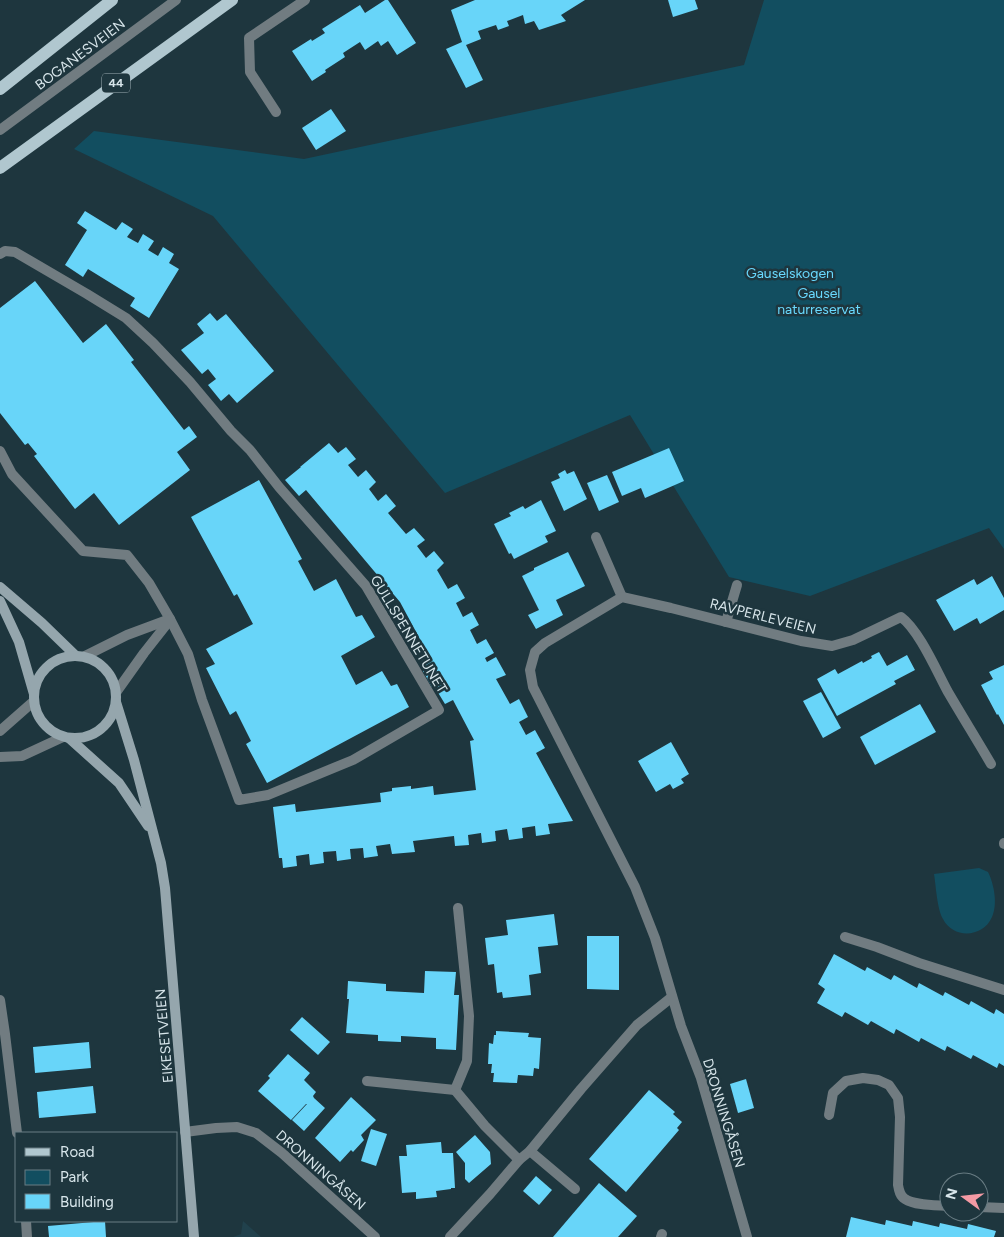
<svg xmlns="http://www.w3.org/2000/svg" width="1004" height="1237" font-family="Figtree,sans-serif">
  <style>
    .built { fill: #21414c }
    .green { fill: #124e60 }
    .building { fill: #68d5f9 }
    .lines { fill: none; stroke-linecap: round; stroke-linejoin: round }
    .service { stroke: #717c81; stroke-width: 10 }
    .minor { stroke: #717c81; stroke-width: 10 }
    .secondary { stroke: #95a6ad; stroke-width: 10 }
    .primary { stroke: #b0c7cf; stroke-width: 12 }
    .labels { text-anchor: middle; stroke-width: 5; stroke-linejoin: round; paint-order: stroke }
    .shield { fill: #1e363e; stroke: #a0b0b6; stroke-width: 1 }
    .shield-label { font-size: 12px; font-weight: bold; fill: #d7e5ea }
    .street-label { font-size: 14px; fill: #d7e5ea; stroke: #1e363e }
    .park-label { font-size: 14px; fill: #69d9fe; stroke: #1e363e }
  </style>
  <rect width="100%" height="100%" fill="#1e363e"/>
  <!-- built -->
  <polygon class="built" points="243,1221 261,1237 233,1237 241,1234"/>
  <!-- green -->
  <g class="green">
    <polygon points="764,0 1004,0 1004,549 989,528 810,596 729,577 630,415 445,493 213,216 74,149 94,131 304,159 744,65"/>
    <path d="M979 868 988 872C994 884 998 904 992 917 983 938 953 939 943 919 937 909 936 886 934 874Z"/>
  </g>
  <!-- building -->
  <g class="building">
    <polygon points="385,0 388,0 416,43 397,55 388,41 381,46 378,41 365,50 360,42 343,53 345,57 325,70 326,72 312,81 292,51 311,39 312,41 325,33 322,29 360,5 365,13"/>
    <polygon points="475,0 585,0 561,15 566,21 539,30 534,21 525,24 523,15 507,21 509,26 498,30 496,25 478,31 481,39 466,45 483,80 466,88 446,49 462,42 451,10"/>
    <polygon points="668,0 695,0 698,9 673,17"/>
    <polygon points="331,109 346,131 316,150 302,128"/>
    <polygon points="85,211 116,230 122,222 133,229 127,237 138,243 143,234 154,241 148,250 158,256 163,247 174,254 169,263 179,269 149,318 130,306 135,298 88,269 83,277 65,265 87,230 77,223"/>
    <polygon points="35,281 83,343 106,324 134,360 131,362 184,430 189,426 197,437 177,452 190,470 119,525 94,493 75,509 34,456 37,454 28,443 25,445 0,413 0,308"/>
    <polygon points="210,313 217,321 226,314 274,371 237,403 229,394 221,401 208,385 216,379 208,369 202,374 181,350 204,333 197,324"/>
    <polygon points="329,443 338,453 346,447 356,459 348,465 358,477 366,470 376,482 369,489 378,501 386,494 396,506 388,513 406,534 414,528 425,540 417,546 426,558 434,551 444,563 437,570 448,589 457,584 465,598 456,603 463,617 472,612 479,625 470,630 477,644 486,639 494,653 485,658 487,662 496,657 506,675 496,679 510,704 519,699 528,717 519,722 526,735 535,730 545,748 536,753 573,821 548,824 550,834 536,836 535,826 522,828 523,838 509,840 507,829 495,831 496,841 482,843 481,833 468,835 469,845 455,846 454,836 413,841 415,852 392,854 390,844 376,846 378,856 364,858 363,848 350,849 351,859 337,861 336,851 323,852 324,863 310,865 309,854 296,856 297,866 283,868 282,858 279,858 273,807 295,804 296,812 381,802 380,793 392,791 392,788 411,786 411,789 433,786 434,795 476,790 470,741 474,740 453,700 445,704 434,686 432,687 423,671 425,669 420,658 428,654 400,602 306,490 299,496 285,480 301,467 300,467"/>
    <polygon points="669,448 684,481 645,498 641,488 622,496 612,472"/>
    <polygon points="565,470 567,474 574,471 587,499 564,511 551,482 560,478 558,474"/>
    <polygon points="607,475 619,502 599,511 587,483"/>
    <polygon points="259,480 302,559 298,561 314,591 336,579 356,617 362,615 375,637 341,656 356,685 382,671 391,686 397,684 409,707 267,783 246,744 251,741 236,711 230,715 206,668 215,664 206,649 253,624 237,594 234,596 191,517"/>
    <polygon points="541,500 556,531 545,536 548,542 514,559 511,553 509,554 494,524 511,516 509,513 523,506 525,509"/>
    <polygon points="568,552 585,586 556,600 563,615 536,629 528,615 539,610 522,576 534,570 534,568"/>
    <polygon points="992,576 1004,598 1004,610 980,624 977,618 954,631 936,600 974,579 977,585"/>
    <polygon points="879,652 887,666 907,655 915,670 894,681 896,684 837,716 817,679 835,669 838,674 862,661 863,663 872,658 871,656"/>
    <polygon points="1004,665 1004,725 998,714 997,715 981,685 993,679 989,672"/>
    <polygon points="821,692 841,728 823,738 803,701"/>
    <polygon points="920,704 936,732 875,765 860,737"/>
    <polygon points="671,742 689,774 681,779 684,783 673,789 670,784 656,792 638,761"/>
    <polygon points="554,914 558,945 538,947 541,973 529,975 531,995 503,998 502,992 497,993 494,964 488,965 485,938 508,935 506,920"/>
    <polygon points="587,936 619,936 619,990 587,989"/>
    <polygon points="834,954 865,971 867,967 891,980 894,975 917,988 919,983 943,996 945,992 969,1005 971,1001 994,1014 996,1009 1004,1014 1004,1066 999,1063 997,1068 973,1055 971,1059 947,1046 945,1051 921,1038 919,1042 896,1029 894,1034 871,1021 868,1025 845,1012 842,1017 817,1003 825,989 818,984"/>
    <polygon points="425,971 456,972 454,995 459,995 456,1050 436,1049 436,1038 401,1036 401,1042 378,1041 378,1035 346,1033 349,999 347,999 348,981 386,984 386,991 424,993"/>
    <polygon points="302,1017 330,1042 318,1055 290,1030"/>
    <polygon points="496,1031 529,1033 528,1037 541,1038 539,1069 534,1068 533,1076 518,1075 517,1083 493,1082 494,1073 491,1073 492,1064 488,1064 489,1043 493,1044 494,1035 496,1035"/>
    <polygon points="89,1042 91,1068 35,1073 33,1047"/>
    <polygon points="288,1054 310,1073 304,1080 316,1092 313,1096 314,1098 325,1108 304,1131 292,1120 307,1104 306,1104 291,1120 258,1091 270,1078 268,1076"/>
    <polygon points="746,1079 754,1108 738,1113 730,1084"/>
    <polygon points="93,1086 96,1113 39,1118 37,1092"/>
    <polygon points="649,1090 675,1112 673,1114 682,1122 677,1128 679,1130 626,1192 589,1159"/>
    <polygon points="351,1097 376,1120 361,1135 364,1140 353,1152 351,1150 340,1162 315,1138"/>
    <polygon points="371,1129 387,1134 376,1166 361,1161"/>
    <polygon points="475,1135 490,1152 491,1164 469,1183 465,1179 465,1163 456,1152"/>
    <polygon points="441,1142 442,1153 453,1153 455,1188 451,1188 451,1189 436,1191 437,1197 416,1199 416,1192 402,1193 399,1156 407,1156 406,1145"/>
    <polygon points="536,1176 552,1190 539,1205 523,1191"/>
    <polygon points="599,1183 637,1216 618,1237 553,1237"/>
    <polygon points="851,1217 885,1225 886,1220 912,1226 913,1221 939,1227 940,1223 967,1229 968,1224 996,1231 994,1237 846,1237"/>
    <polygon points="105,1221 106,1237 49,1237 48,1226"/>
  </g>
  <g class="lines">
    <!-- service -->
    <g class="service">
      <polyline points="276,112 250,72 249,38 305,0"/>
      <polyline points="0,130 176,0"/>
      <polyline points="0,254 5,251 15,252 87,294 126,318 153,343 190,382 231,431 250,450 279,487 366,586 439,710 353,760 268,795 239,800 202,700 188,654 170,619 149,583 127,555 83,551 12,474 0,451"/>
      <polyline points="726,622 737,585"/>
      <polyline points="85,656 127,635 170,619"/>
      <polyline points="117,691 144,653 170,620"/>
      <polyline points="845,937 877,947 919,963 1004,990"/>
      <polyline points="367,1081 455,1090 467,1061 469,1016 458,908"/>
      <path d="M829 1115 833 1093 846 1081 863 1078 878 1080 889 1085 898 1098 900 1117 898 1185C899 1191 900 1196 905 1199 916 1206 936 1205 949 1206"/>
      <polyline points="530,1151 575,1189"/>
      <polyline points="979,1207 1004,1208"/>
      <polyline points="661,1237 662,1234"/>
    </g>
    <!-- minor -->
    <g class="minor">
      <polyline points="596,537 622,597"/>
      <polyline points="0,731 34,701"/>
      <polyline points="0,757 22,756 63,737"/>
      <polyline points="1004,843 1004,844"/>
      <polyline points="0,1000 5,1034 17,1133"/>
      <polyline points="455,1090 485,1126 519,1160"/>
      <polyline points="185,1132 216,1128 237,1127 256,1133 282,1153 375,1237"/>
      <polyline points="26,1221 27,1237"/>
      <polyline points="450,1237 490,1194 519,1160 530,1151 581,1089 637,1025 672,997"/>
      <path d="M747 1237 701 1078 681 1026 655 938 635 887 533 687 530 670 535 652 545 643 622 597 671 608 801 641 832 646 853 640 901 617C919 630 937 672 948 692 962 716 977 740 991 764"/>
    </g>
    <!-- secondary -->
    <g class="secondary">
      <polyline points="0,587 42,623 75,655"/>
      <polyline points="0,601 19,642 34,694"/>
      <circle cx="75" cy="697" r="41"/>
      <polyline points="116,702 134,760 161,863 165,888 194,1237"/>
      <polyline points="69,738 119,783 148,826"/>
    </g>
    <!-- primary -->
    <g class="primary">
      <polyline points="0,89 112,0"/>
      <polyline points="0,168 232,0"/>
    </g>
  </g>
  <g class="labels">
    <!-- shield labels -->
    <rect class="shield" x="102" y="73.5" width="28" height="19" rx="4"/>
    <g class="shield-label">
      <text x="116" y="87">44</text>
    </g>
    <!-- street labels -->
    <g class="street-label">
      <text transform="translate(80 54) rotate(-37)" y="5">BOGANESVEIEN</text>
      <text transform="translate(763 616) rotate(14)" y="5">RAVPERLEVEIEN</text>
      <text transform="translate(409 634) rotate(59)" y="5">GULLSPENNETUNET</text>
      <text transform="translate(164 1036) rotate(-95)" y="5">EIKESETVEIEN</text>
      <text transform="translate(724 1113) rotate(73)" y="5">DRONNINGÅSEN</text>
      <text transform="translate(321 1170) rotate(41)" y="5">DRONNINGÅSEN</text>
    </g>
    <!-- park labels -->
    <g class="park-label">
      <text x="790" y="278">Gauselskogen</text>
      <text x="819" y="298">Gausel<tspan x="819" dy="16">naturreservat</tspan></text>
    </g>
  </g>
  <!-- legend -->
  <rect x="15" y="1132" width="162" height="90" fill="#1e363e" stroke="#687c83"/>
  <rect x="25" y="1148" width="25" height="8" fill="#b0c7cf" stroke="#687c83"/>
  <text x="60" y="1157" font-size="15" fill="#d7e5ea">Road</text>
  <rect x="25" y="1170" width="25" height="15" fill="#124e60" stroke="#687c83"/>
  <text x="60" y="1182" font-size="15" fill="#d7e5ea">Park</text>
  <rect x="25" y="1194" width="25" height="15" fill="#68d5f9" stroke="#687c83"/>
  <text x="60" y="1207" font-size="15" fill="#d7e5ea">Building</text>
  <!-- north arrow -->
  <g transform="translate(964 1197) rotate(285)"><circle r="24" fill="#1e363e" stroke="#687c83"/>
  <path d="M0-4L9 19L0 12L-9 19Z" fill="#f49aa4"/>
  <text y="-8" font-size="14" font-weight="bold" text-anchor="middle" fill="#d7e5ea">N</text>
  </g>
</svg>
